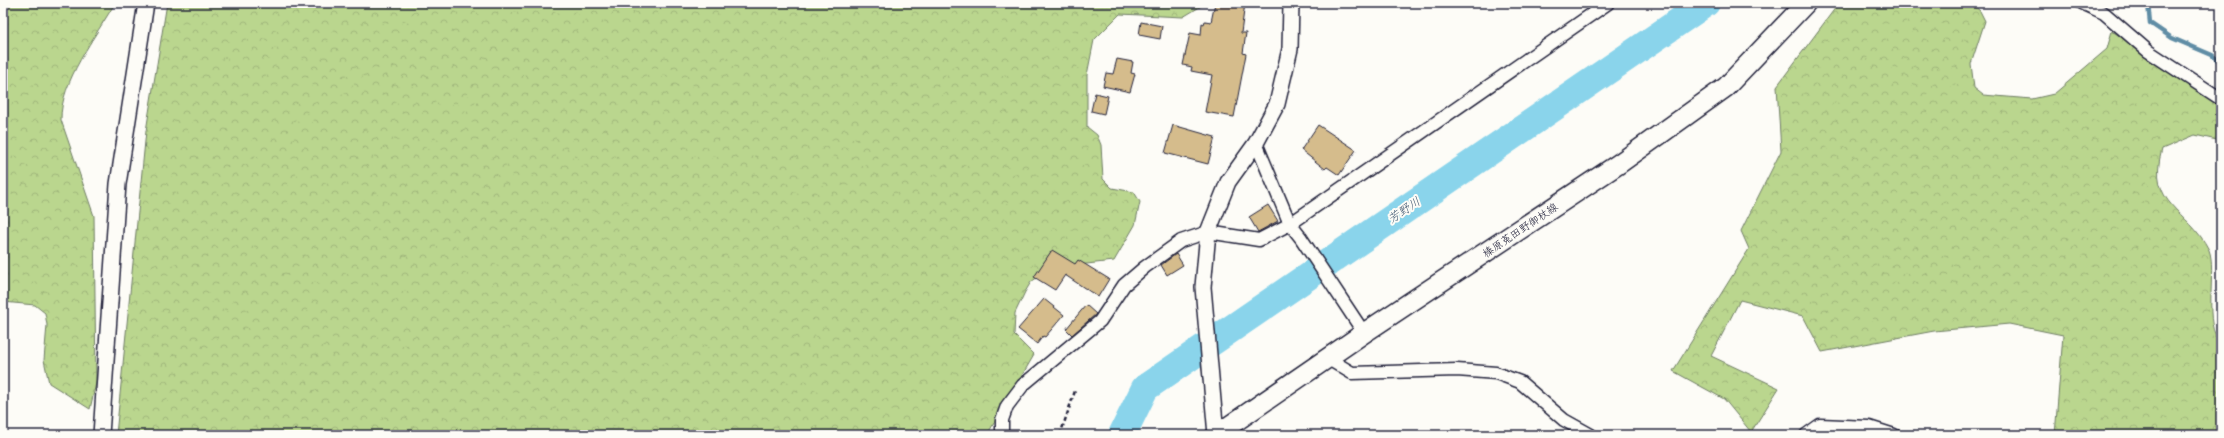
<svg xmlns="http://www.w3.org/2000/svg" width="2224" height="438" font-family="'Architects Daughter','Klee One',sans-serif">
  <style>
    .forest { fill: url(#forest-crowns); stroke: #6e7c64 }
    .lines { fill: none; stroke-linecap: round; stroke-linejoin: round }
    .stream { stroke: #608da5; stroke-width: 4.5 }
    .river { stroke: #8ad4eb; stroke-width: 28 }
    .building { fill: #d5bc8c; stroke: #22223b }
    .minor-casing { stroke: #22223b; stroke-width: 15 }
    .tertiary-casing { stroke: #22223b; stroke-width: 18 }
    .primary-casing { stroke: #22223b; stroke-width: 22 }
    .path { stroke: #22223b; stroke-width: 2.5; stroke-dasharray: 4 3; stroke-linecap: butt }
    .minor { stroke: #fdfcf7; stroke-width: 12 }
    .tertiary { stroke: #fdfcf7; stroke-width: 15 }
    .primary { stroke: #fdfcf7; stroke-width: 19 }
    .labels { text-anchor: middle; stroke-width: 4; stroke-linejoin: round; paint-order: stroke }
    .street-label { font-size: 11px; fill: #22223b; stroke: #fdfcf7 }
    .water-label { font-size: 12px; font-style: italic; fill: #415770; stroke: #fdfcf7 }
  </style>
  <defs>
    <pattern id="forest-crowns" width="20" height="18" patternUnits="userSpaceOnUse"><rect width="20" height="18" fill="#bad68e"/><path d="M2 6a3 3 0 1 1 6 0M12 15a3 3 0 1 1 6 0" fill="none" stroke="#a0b77b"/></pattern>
  </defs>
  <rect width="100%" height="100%" fill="#fdfcf7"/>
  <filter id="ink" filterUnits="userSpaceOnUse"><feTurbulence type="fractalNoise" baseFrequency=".025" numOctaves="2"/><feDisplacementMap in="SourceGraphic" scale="8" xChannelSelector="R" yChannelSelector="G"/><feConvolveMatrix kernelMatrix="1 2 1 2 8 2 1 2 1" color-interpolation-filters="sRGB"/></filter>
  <g filter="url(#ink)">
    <!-- forest -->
    <g class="forest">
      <path d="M3 3H115C96 36 60 82 61 120L94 216 96 383 90 409 49 383 44 360 47 325 45 313 35 305 3 302Z"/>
      <polygon points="167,3 1203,3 1203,5 1183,17 1120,14 1094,40 1087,75 1087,127 1097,135 1101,145 1103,179 1112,188 1134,192 1140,202 1135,225 1114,261 1050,268 1031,282 1025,292 1015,313 1014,335 1034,355 987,435 116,435 146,131"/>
      <path d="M1839 3H1971L1980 11 1985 21 1971 64 1974 88 1983 95 2032 99 2054 94 2107 49 2112 31 2221 103V141L2195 135 2162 149C2146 206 2188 208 2209 250 2217 269 2202 329 2221 341V435H2055L2063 335 2009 324 1934 331 1822 352 1803 316 1740 300 1711 356 1779 388 1751 432 1724 399 1673 371 1749 249 1741 231 1781 151 1777 86Z"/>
    </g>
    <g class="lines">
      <!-- stream -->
      <polyline class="stream" points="2148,3 2150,23 2172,38 2212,55 2221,63"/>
      <!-- river -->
      <polyline class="river" points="1122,435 1145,388 1706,3"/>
    </g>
    <!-- building -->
    <g class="building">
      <polygon points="1215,3 1245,3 1241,33 1246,33 1243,53 1246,54 1234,117 1205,112 1212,75 1191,71 1192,67 1183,65 1190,33 1201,35 1202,23 1204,24 1205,21 1211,22"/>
      <polygon points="1141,22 1162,26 1160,39 1139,35"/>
      <polygon points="1117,59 1133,62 1131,73 1135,74 1130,92 1103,86 1106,73 1113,74"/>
      <polygon points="1095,93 1108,96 1104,114 1091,111"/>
      <polygon points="1173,125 1215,137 1208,164 1165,153"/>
      <polygon points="1318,125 1356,150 1339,175 1327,167 1325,169 1301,150"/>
      <polygon points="1268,205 1278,221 1258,232 1249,217"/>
      <polygon points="1052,250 1075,264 1078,260 1109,279 1098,297 1065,275 1055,290 1034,277"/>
      <polygon points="1176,254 1183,265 1167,275 1161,265"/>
      <polygon points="1044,299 1064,315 1045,337 1043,336 1037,344 1018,329"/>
      <polygon points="1086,305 1096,314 1072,335 1066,329"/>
    </g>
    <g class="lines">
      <defs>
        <g id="minor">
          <polyline points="2082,3 2104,13 2148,51 2221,99"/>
          <polyline points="1256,143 1290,224 1301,238 1364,333"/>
          <polyline points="1327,358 1352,373 1457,370 1496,373 1520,382 1564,420 1591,435"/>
          <polyline points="1002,435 1002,420 1007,406 1023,385 1100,321 1124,285 1145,267 1181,241 1208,232 1259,240 1290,224 1608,3"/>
          <polyline points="1806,435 1820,425 1869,427 1894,435"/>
        </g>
        <g id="tertiary">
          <polyline points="101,435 118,184 146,3"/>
          <polyline points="1216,435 1203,287 1208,232 1228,182 1256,143 1277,104 1290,49 1291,3"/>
        </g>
        <polyline id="primary" points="1216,435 1364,333 1620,163 1726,87 1806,3"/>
      </defs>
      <!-- minor casing -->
      <use href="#minor" class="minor-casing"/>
      <!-- tertiary casing -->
      <use href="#tertiary" class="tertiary-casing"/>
      <!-- primary casing -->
      <use href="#primary" class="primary-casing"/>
      <!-- path -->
      <polyline class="path" points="1060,435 1075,391"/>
      <!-- minor -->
      <use href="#minor" class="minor"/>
      <!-- tertiary -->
      <use href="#tertiary" class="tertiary"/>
      <!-- primary -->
      <use href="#primary" class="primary"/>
    </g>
  </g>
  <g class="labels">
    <!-- street labels -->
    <g class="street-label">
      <text transform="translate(1520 230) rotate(-34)" y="4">榛原菟田野御杖線</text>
    </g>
    <!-- water labels -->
    <g class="water-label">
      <text transform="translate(1404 210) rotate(-34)" y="4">芳野川</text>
    </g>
  </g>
  <!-- margin -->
  <rect width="2224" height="438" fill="none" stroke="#fdfcf7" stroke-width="16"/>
  <rect x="8" y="8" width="2208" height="422" fill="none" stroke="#22223b" stroke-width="1.5" filter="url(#ink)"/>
</svg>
